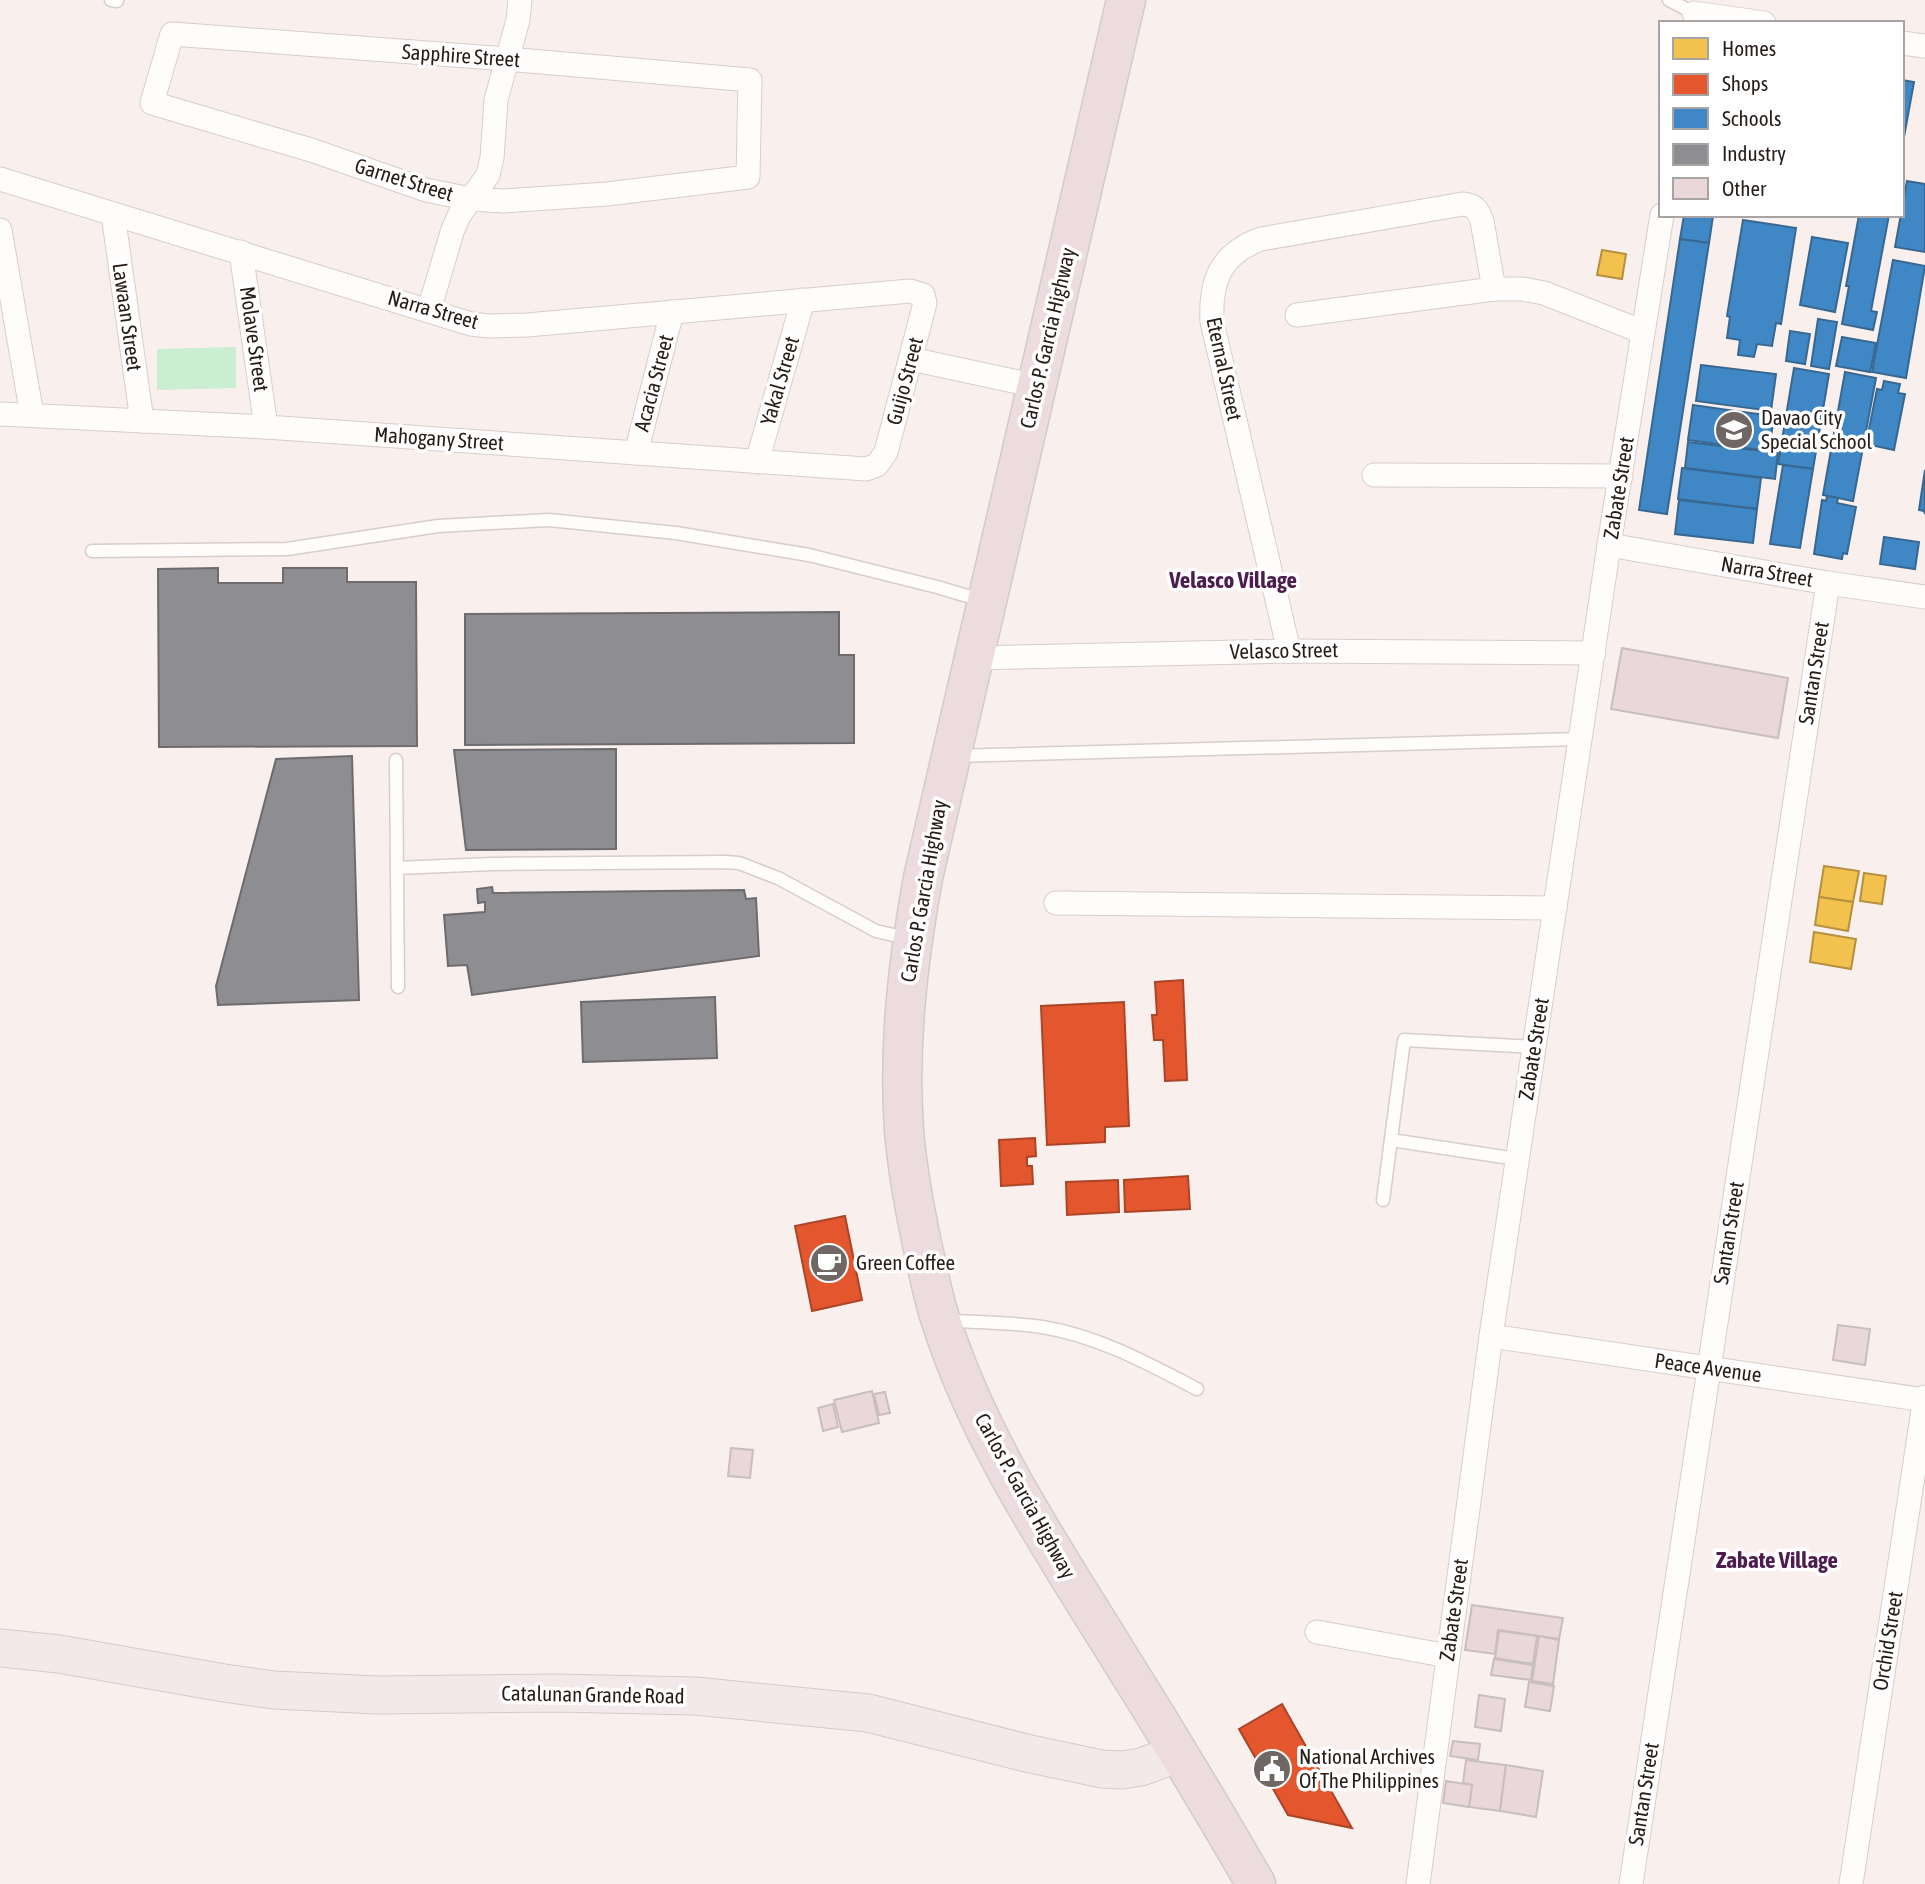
<svg xmlns="http://www.w3.org/2000/svg" width="1925" height="1884" font-family="'Asap Condensed',sans-serif">
  <style>
    .green { fill: #cbedd2 }
    .homes { fill: #f2c14e; stroke: #b5903e; stroke-width: 2 }
    .shops { fill: #e4572e; stroke: #ab4527; stroke-width: 2 }
    .schools { fill: #3f88c5; stroke: #386891; stroke-width: 2 }
    .industry { fill: #8d8d92; stroke: #6e6b6d; stroke-width: 2 }
    .building { fill: #ead7da; stroke: #c8bebf; stroke-width: 2 }
    .lines { fill: none; stroke-linecap: round; stroke-linejoin: round }
    .lane-casing { stroke: #d7cdca; stroke-width: 15 }
    .street-casing { stroke: #d7cdca; stroke-width: 25 }
    .primary-casing { stroke: #d1ccca; stroke-width: 39 }
    .highway-casing { stroke: #d1ccca; stroke-width: 41 }
    .lane { stroke: #fefdfc; stroke-width: 12 }
    .street { stroke: #fefdfc; stroke-width: 23 }
    .primary { stroke: #f4e9ea; stroke-width: 37 }
    .highway { stroke: #eddcdf; stroke-width: 38 }
    .labels { text-anchor: middle; stroke-width: 7; stroke-linejoin: round; paint-order: stroke }
    .street-label { font-size: 21px; fill: #261c18; stroke: #fff }
    .poi-label { font-size: 21px; fill: #261c18; stroke: #fff; text-anchor: start }
    .neighbourhood-label { font-size: 23px; font-weight: bold; fill: #4c1d4e; stroke: #fff }
  </style>
  <rect width="100%" height="100%" fill="#f9f0ed"/>
  <!-- green -->
  <polygon class="green" points="236,347 236,388 157,390 157,349"/>
  <!-- homes -->
  <g class="homes">
    <polygon points="1602,250 1626,254 1622,279 1597,275"/>
    <polygon points="1824,866 1859,871 1853,902 1819,897"/>
    <polygon points="1864,873 1886,876 1882,904 1860,901"/>
    <polygon points="1819,897 1853,902 1848,931 1815,925"/>
    <polygon points="1814,932 1856,939 1851,969 1810,962"/>
  </g>
  <!-- shops -->
  <g class="shops">
    <polygon points="1183,980 1187,1080 1165,1081 1163,1040 1154,1040 1152,1015 1157,1015 1155,982"/>
    <polygon points="1124,1002 1129,1126 1105,1127 1105,1142 1047,1145 1041,1006"/>
    <polygon points="1035,1138 1036,1156 1027,1157 1027,1166 1032,1166 1033,1184 1001,1186 999,1140"/>
    <polygon points="1188,1176 1190,1209 1125,1212 1124,1180"/>
    <polygon points="1118,1180 1119,1212 1067,1215 1066,1182"/>
    <polygon points="845,1216 862,1300 812,1311 795,1226"/>
    <polygon points="1282,1704 1352,1828 1288,1815 1239,1729"/>
  </g>
  <!-- schools -->
  <g class="schools">
    <polygon points="1902,80 1914,82 1902,148"/>
    <polygon points="1907,181 1925,184 1925,252 1895,247"/>
    <polygon points="1684,215 1713,216 1709,243 1680,239"/>
    <polygon points="1859,215 1889,215 1871,311 1877,312 1873,330 1842,324 1849,286 1846,286"/>
    <polygon points="1743,220 1796,228 1781,324 1776,323 1772,346 1757,344 1754,357 1738,355 1740,340 1727,338 1730,317 1727,316"/>
    <polygon points="1812,237 1848,243 1835,312 1800,305"/>
    <polygon points="1680,239 1709,243 1667,514 1639,510"/>
    <polygon points="1893,260 1925,266 1906,378 1872,372"/>
    <polygon points="1818,319 1837,322 1829,369 1811,366"/>
    <polygon points="1790,331 1810,334 1805,364 1786,361"/>
    <polygon points="1842,337 1876,343 1870,372 1836,366"/>
    <polygon points="1701,365 1776,374 1771,411 1696,401"/>
    <polygon points="1794,368 1829,374 1813,469 1778,464"/>
    <polygon points="1845,372 1876,378 1853,501 1823,495"/>
    <polygon points="1884,381 1900,384 1898,393 1905,394 1894,450 1866,444 1877,389 1882,390"/>
    <polygon points="1693,405 1743,412 1738,447 1688,440"/>
    <polygon points="1743,412 1774,416 1769,451 1738,447"/>
    <polygon points="1688,442 1778,453 1775,479 1685,468"/>
    <polygon points="1783,465 1813,469 1800,548 1770,544"/>
    <polygon points="1682,468 1761,478 1757,509 1678,499"/>
    <polygon points="1925,470 1925,514 1924,511 1919,510"/>
    <polygon points="1827,496 1838,498 1837,503 1856,507 1847,554 1843,553 1842,559 1814,554 1822,500 1826,501"/>
    <polygon points="1679,500 1757,509 1753,543 1675,534"/>
    <polygon points="1884,537 1919,542 1915,569 1880,564"/>
  </g>
  <!-- industry -->
  <g class="industry">
    <polygon points="218,568 218,583 283,583 283,568 347,568 347,582 416,582 417,746 159,747 158,569"/>
    <polygon points="839,612 839,655 854,655 854,743 465,745 465,614"/>
    <polygon points="616,749 616,849 466,850 454,750"/>
    <polygon points="352,756 359,1000 218,1005 216,986 276,759"/>
    <polygon points="492,887 493,893 744,890 746,899 756,898 759,956 472,995 467,965 448,966 444,915 485,912 485,902 478,903 477,889"/>
    <polygon points="715,997 717,1058 583,1062 581,1002"/>
  </g>
  <!-- building -->
  <g class="building">
    <polygon points="1622,648 1788,678 1778,738 1611,709"/>
    <polygon points="1838,1325 1870,1329 1865,1365 1833,1360"/>
    <polygon points="872,1391 879,1423 842,1432 834,1400"/>
    <polygon points="885,1392 890,1413 879,1415 874,1394"/>
    <polygon points="833,1404 838,1427 823,1431 818,1408"/>
    <polygon points="731,1448 753,1450 750,1478 728,1476"/>
    <polygon points="1472,1605 1563,1618 1559,1639 1498,1630 1495,1654 1465,1650"/>
    <polygon points="1499,1631 1537,1636 1533,1664 1495,1658"/>
    <polygon points="1539,1636 1559,1640 1553,1684 1532,1681"/>
    <polygon points="1494,1659 1533,1665 1531,1680 1491,1675"/>
    <polygon points="1529,1682 1554,1686 1550,1711 1525,1707"/>
    <polygon points="1479,1695 1505,1699 1501,1731 1475,1727"/>
    <polygon points="1453,1741 1480,1744 1478,1760 1450,1756"/>
    <polygon points="1466,1760 1506,1765 1500,1811 1469,1807 1472,1785 1463,1783"/>
    <polygon points="1506,1765 1543,1771 1536,1817 1500,1811"/>
    <polygon points="1446,1781 1472,1785 1469,1807 1443,1803"/>
  </g>
  <g class="lines">
    <defs>
      <g id="lane">
        <polyline points="111,0 117,1"/>
        <polyline points="1669,0 1694,13"/>
        <polyline points="92,551 287,549 438,526 549,520 676,533 809,555 937,587 984,601"/>
        <polyline points="954,756 1580,739"/>
        <polyline points="396,760 398,987"/>
        <polyline points="397,868 491,864 724,862 739,863 778,878 876,931 911,939"/>
        <polyline points="1391,1140 1517,1159"/>
        <polyline points="1383,1200 1404,1040 1534,1047"/>
        <path d="M945 1320C977 1323 1010 1322 1042 1327 1098 1336 1147 1363 1197 1389"/>
      </g>
      <g id="street">
        <polyline points="1694,13 1764,23"/>
        <polygon points="172,34 507,59 750,80 748,177 607,194 504,201 470,199 426,190 311,150 152,103"/>
        <polyline points="1902,43 1925,46"/>
        <polyline points="0,179 471,324 489,326 527,325 910,291 923,295 925,303 886,452 877,465 866,469 266,427 0,414"/>
        <polyline points="113,214 142,421"/>
        <polyline points="0,230 32,415"/>
        <polyline points="241,252 266,427"/>
        <polyline points="429,310 453,229 460,214 488,175 492,158 496,100 518,20 520,0"/>
        <polyline points="1297,315 1494,289 1523,289 1544,293 1643,332"/>
        <polyline points="911,359 1037,386"/>
        <polyline points="636,453 672,312"/>
        <polyline points="757,462 803,300"/>
        <polyline points="1374,475 1621,476"/>
        <polyline points="1609,545 1828,583 1925,597"/>
        <path d="M1289 651 1212 322C1210 281 1220 254 1261 239L1463 204C1475 205 1478 210 1482 221L1494 289"/>
        <polyline points="974,658 1289,651 1594,653"/>
        <polyline points="1056,903 1555,908"/>
        <polyline points="1491,1336 1925,1400"/>
        <polyline points="1317,1632 1448,1656"/>
        <polyline points="1418,1884 1491,1336 1609,545 1662,215"/>
        <polyline points="1631,1884 1828,583"/>
        <polyline points="1851,1884 1925,1397"/>
      </g>
      <polyline id="primary" points="0,1648 59,1654 224,1683 274,1690 377,1695 556,1693 695,1696 868,1713 1026,1753 1102,1769 1122,1770 1141,1767 1179,1753"/>
      <path id="highway" d="M1126 0 923 878C908 961 898 1045 904 1130 907 1168 914 1206 922 1244 928 1269 932 1294 940 1318 977 1435 1044 1536 1108 1639 1159 1720 1208 1801 1256 1884"/>
    </defs>
    <!-- lane casing -->
    <use href="#lane" class="lane-casing"/>
    <!-- street casing -->
    <use href="#street" class="street-casing"/>
    <!-- primary casing -->
    <use href="#primary" class="primary-casing"/>
    <!-- highway casing -->
    <use href="#highway" class="highway-casing"/>
    <!-- lane -->
    <use href="#lane" class="lane"/>
    <!-- street -->
    <use href="#street" class="street"/>
    <!-- primary -->
    <use href="#primary" class="primary"/>
    <!-- highway -->
    <use href="#highway" class="highway"/>
  </g>
  <!-- icons -->
  <defs>
    <symbol id="school-disc" viewBox="-11 -11 22 22"><circle r="9.5" fill="#706663" stroke="#fff"/><path d="M0-5L7-2L0 1L-7-2ZM-4 1L0 2.5L4 1V4Q0 6-4 4Z" fill="#fff"/></symbol>
    <symbol id="cafe-disc" viewBox="-11 -11 22 22"><circle r="9.5" fill="#706663" stroke="#fff"/><path d="M-5.5-4.5H6V0H3Q3 3.5 0 3.5H-2.5Q-5.5 3.5-5.5 0ZM3-3.2v2h1.7v-2ZM-6 4.5H4V6H-6Z" fill="#fff"/></symbol>
    <symbol id="civic-disc" viewBox="-11 -11 22 22"><circle r="9.5" fill="#706663" stroke="#fff"/><path d="M-.6-6.5H3V-4.5H.6V-3L4-1V1h2V6H-6V1h2V-1L-.6-3ZM-1.2 2.5V6h2.4V2.5Z" fill="#fff"/></symbol>
  </defs>
  <g fill-rule="evenodd">
    <use href="#school-disc" x="1712" y="408" width="44" height="44"/>
    <use href="#cafe-disc" x="807" y="1241" width="44" height="44"/>
    <use href="#civic-disc" x="1250" y="1747" width="44" height="44"/>
  </g>
  <g class="labels">
    <!-- street labels -->
    <g class="street-label">
      <text transform="translate(461 56) rotate(4)" y="7">Sapphire Street</text>
      <text transform="translate(404 180) rotate(17)" y="7">Garnet Street</text>
      <text transform="translate(433 310) rotate(16)" y="7">Narra Street</text>
      <text transform="translate(127 317) rotate(82)" y="7">Lawaan Street</text>
      <text transform="translate(1048 338) rotate(-77)" y="7">Carlos P. Garcia Highway</text>
      <text transform="translate(254 339) rotate(82)" y="7">Molave Street</text>
      <text transform="translate(1224 369) rotate(78)" y="7">Eternal Street</text>
      <text transform="translate(780 381) rotate(-74)" y="7">Yakal Street</text>
      <text transform="translate(905 381) rotate(-75)" y="7">Guijo Street</text>
      <text transform="translate(654 383) rotate(-75)" y="7">Acacia Street</text>
      <text transform="translate(439 439) rotate(4)" y="7">Mahogany Street</text>
      <text transform="translate(1619 488) rotate(-81)" y="7">Zabate Street</text>
      <text transform="translate(1767 572) rotate(10)" y="7">Narra Street</text>
      <text transform="translate(1284 651) rotate(-1)" y="7">Velasco Street</text>
      <text transform="translate(1814 673) rotate(-81)" y="7">Santan Street</text>
      <text transform="translate(924 891) rotate(-80)" y="7">Carlos P. Garcia Highway</text>
      <text transform="translate(1534 1049) rotate(-81)" y="7">Zabate Street</text>
      <text transform="translate(1729 1233) rotate(-81)" y="7">Santan Street</text>
      <text transform="translate(1708 1368) rotate(8)" y="7">Peace Avenue</text>
      <text transform="translate(1025 1496) rotate(61)" y="7">Carlos P. Garcia Highway</text>
      <text transform="translate(1454 1610) rotate(-82)" y="7">Zabate Street</text>
      <text transform="translate(1888 1641) rotate(-81)" y="7">Orchid Street</text>
      <text transform="translate(593 1695) rotate(1)" y="7">Catalunan Grande Road</text>
      <text transform="translate(1644 1794) rotate(-81)" y="7">Santan Street</text>
    </g>
    <!-- poi labels -->
    <g class="poi-label">
      <text x="1761" y="425">Davao City<tspan x="1761" dy="24">Special School</tspan></text>
      <text x="856" y="1270">Green Coffee</text>
      <text x="1299" y="1764">National Archives<tspan x="1299" dy="24">Of The Philippines</tspan></text>
    </g>
    <!-- neighbourhood labels -->
    <g class="neighbourhood-label">
      <text x="1233" y="588">Velasco Village</text>
      <text x="1777" y="1568">Zabate Village</text>
    </g>
  </g>
  <!-- legend -->
  <rect x="1659" y="21" width="245" height="196" fill="#ffffff" stroke="#a8a4a3" stroke-width="2"/>
  <rect x="1673" y="38" width="35" height="21" fill="#f2c14e" stroke="#a8a4a3" stroke-width="2"/>
  <text x="1722" y="56" font-size="21" fill="#261c18">Homes</text>
  <rect x="1673" y="74" width="35" height="21" fill="#e4572e" stroke="#a8a4a3" stroke-width="2"/>
  <text x="1722" y="91" font-size="21" fill="#261c18">Shops</text>
  <rect x="1673" y="108" width="35" height="21" fill="#3f88c5" stroke="#a8a4a3" stroke-width="2"/>
  <text x="1722" y="126" font-size="21" fill="#261c18">Schools</text>
  <rect x="1673" y="144" width="35" height="21" fill="#8d8d92" stroke="#a8a4a3" stroke-width="2"/>
  <text x="1722" y="161" font-size="21" fill="#261c18">Industry</text>
  <rect x="1673" y="178" width="35" height="21" fill="#ead7da" stroke="#a8a4a3" stroke-width="2"/>
  <text x="1722" y="196" font-size="21" fill="#261c18">Other</text>
</svg>
